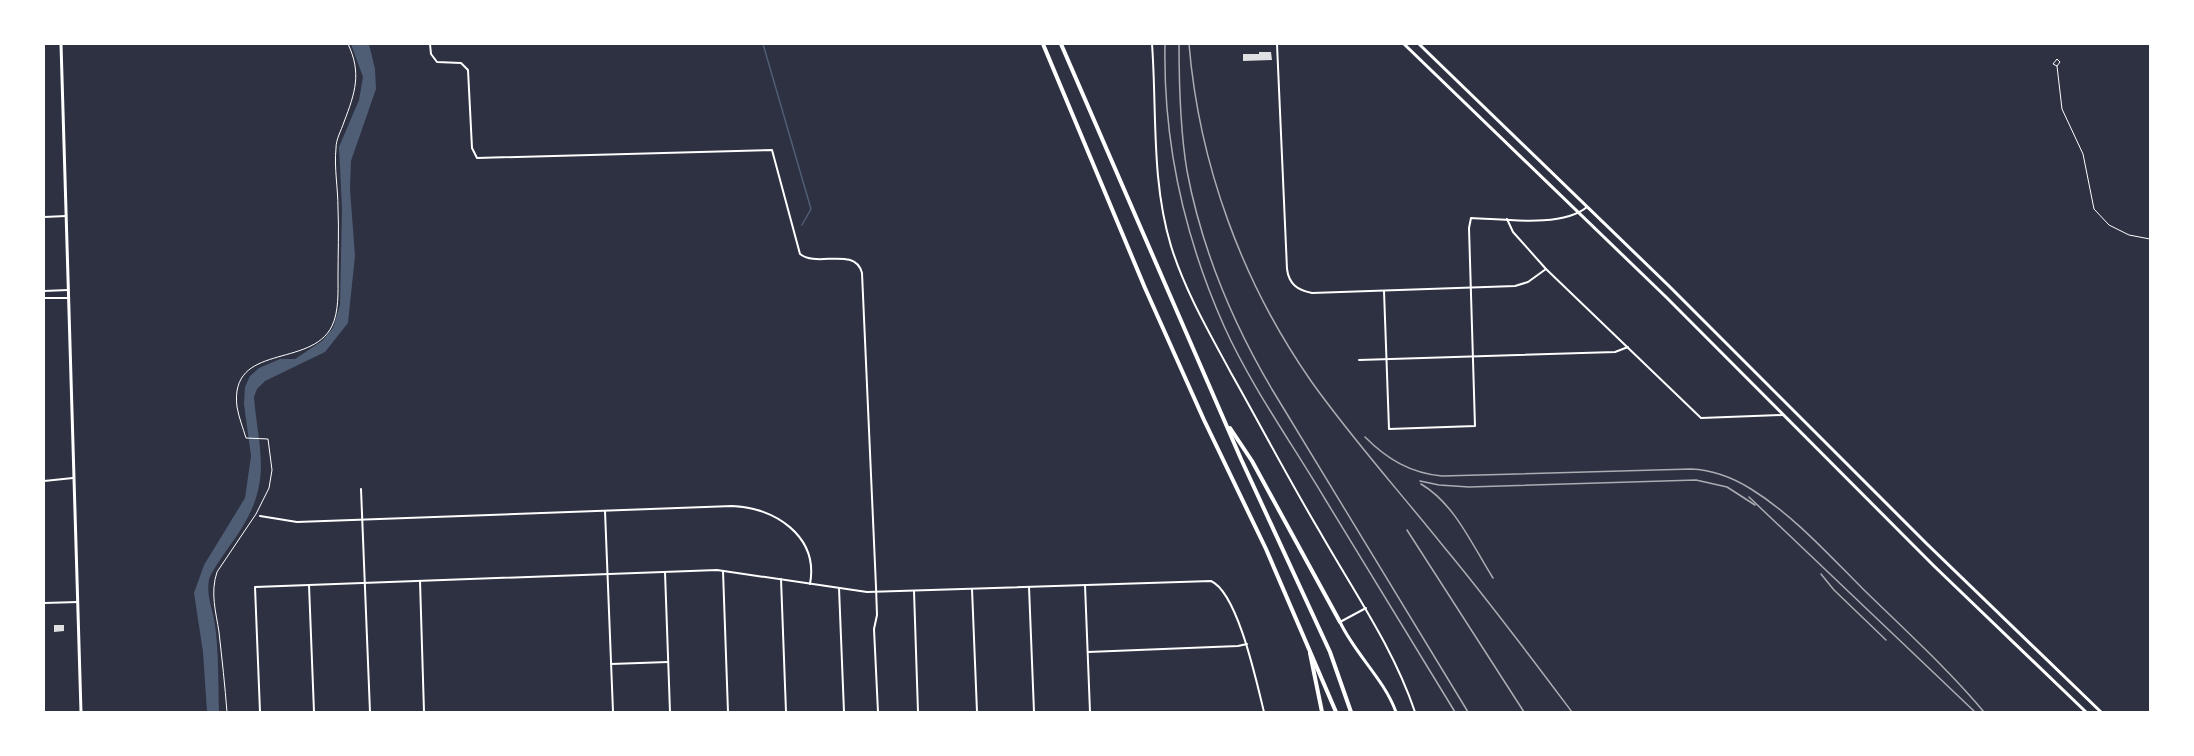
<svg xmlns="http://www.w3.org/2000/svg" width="2194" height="756" font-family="Barlow,sans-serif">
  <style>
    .water { fill: #4f5d75 }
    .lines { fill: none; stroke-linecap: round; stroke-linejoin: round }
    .stream { stroke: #4f5d75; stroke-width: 1.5 }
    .building { fill: #e0e0e3 }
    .path { stroke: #fff; stroke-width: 1 }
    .minor { stroke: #fff; stroke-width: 2 }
    .secondary { stroke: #fff; stroke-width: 3 }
    .motorway { stroke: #fff; stroke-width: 4 }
    .rail { stroke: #abadb3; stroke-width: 1.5 }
  </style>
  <rect width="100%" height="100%" fill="#2d3142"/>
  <!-- water -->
  <path class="water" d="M351 44H369L375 69 376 89 351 161 350 189 355 256 348 323 325 352 265 381 257 389 254 397C258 447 272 478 243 526 237 537 211 570 209 580 206 596 213 610 215 625 219 654 218 684 219 712H207L203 652 194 593 204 565 245 498 251 456 244 404 245 387 250 376 259 368 280 359H295L322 341 333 328 340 305 342 209 339 147 359 100 363 77Z"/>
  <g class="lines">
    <!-- stream -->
    <polyline class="stream" points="763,44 811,209 802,225"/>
  </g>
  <!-- building -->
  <g class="building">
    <polygon points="1259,52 1271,52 1272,60 1243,61 1243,54 1259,54"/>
    <polygon points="54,625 64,625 64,631 54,632"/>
  </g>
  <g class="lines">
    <!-- path -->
    <g class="path">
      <polyline points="2057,66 2060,62 2057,59 2053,64 2057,66 2062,109 2083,154 2094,209 2109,225 2129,235 2150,239"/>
      <path d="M227 712C225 686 222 659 219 632 216 612 210 593 217 572L256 514 269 488 272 470 268 439 246 438C243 428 239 418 237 407 229 342 311 369 332 326 339 311 338 292 338 276 338 254 339 231 338 208 338 188 334 168 336 148 336 139 341 131 344 122 355 93 362 73 348 44"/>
    </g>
    <!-- minor -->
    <g class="minor">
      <path d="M430 44 431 54 437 62 461 63 468 70 472 148 477 158 772 150 800 254C817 268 855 246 862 273L876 587 877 615 874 629 878 712"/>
      <path d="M1152 44C1157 111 1151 180 1171 246 1185 291 1209 332 1231 373 1261 426 1289 480 1320 532 1354 592 1393 647 1415 712"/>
      <path d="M1277 44 1287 269C1289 284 1297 290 1312 293L1515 286 1528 282 1546 269"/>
      <polyline points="44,217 66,216"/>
      <polyline points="1507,219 1513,232 1546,269 1701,418 1783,415"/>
      <polyline points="44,291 68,290"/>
      <path d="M1384 291 1389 429 1475 426 1469 228 1471 218C1503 219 1562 228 1587 207"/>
      <polyline points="44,298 68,298"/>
      <polyline points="1359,360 1615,352 1628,347"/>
      <polyline points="44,481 73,478"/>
      <polyline points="361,489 370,712"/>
      <polyline points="605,511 613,712"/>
      <path d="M260 516 297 522 732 506C774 507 819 536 810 584"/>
      <polyline points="723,571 728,712"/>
      <polyline points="665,572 670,712"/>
      <polyline points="781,579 786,712"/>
      <polyline points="420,581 424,712"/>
      <polyline points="309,585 314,712"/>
      <polyline points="1085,585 1090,712"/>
      <polyline points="1029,587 1034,712"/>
      <polyline points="839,588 844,712"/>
      <polyline points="972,589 977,712"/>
      <polyline points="914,591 918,712"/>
      <polyline points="44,603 78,602"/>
      <polyline points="1340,622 1366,608"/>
      <polyline points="1088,652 1238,646 1247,644"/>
      <polyline points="611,664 668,662"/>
      <path d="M260 712 255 587 717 570 867 592 1211 581C1238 593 1257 684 1264 712"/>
    </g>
    <!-- secondary -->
    <g class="secondary">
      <polyline points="61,44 81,712"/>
      <polyline points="1404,44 1666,297 1934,566 2086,712"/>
      <polyline points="1419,44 1669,286 1927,544 2101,712"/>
      <path d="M1340 622C1355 654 1384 679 1396 712"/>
    </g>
    <!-- motorway -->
    <g class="motorway">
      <polyline points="1043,44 1145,288 1204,420 1266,549 1336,712"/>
      <polyline points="1061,44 1241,459 1330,652 1351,712"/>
      <polyline points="1230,428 1252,461 1340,622"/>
      <polyline points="1310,653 1322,712"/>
    </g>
    <!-- rail -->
    <g class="rail">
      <path d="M1165 44C1163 142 1184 236 1224 326 1251 386 1291 442 1325 499 1369 570 1412 641 1455 712"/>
      <path d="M1179 44C1179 86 1180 129 1187 171 1202 250 1232 322 1273 391L1468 712"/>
      <path d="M1189 44C1199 164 1242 282 1311 381 1352 439 1400 492 1444 547 1489 601 1530 656 1572 712"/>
      <path d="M1365 437C1387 459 1410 473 1442 476L1691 469C1713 470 1732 477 1751 489 1793 515 1828 554 1863 589 1904 629 1947 668 1984 712"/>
      <polyline points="1420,481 1439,485 1469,487 1696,480 1727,487 1755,505"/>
      <path d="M1421 484C1455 504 1472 545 1493 578"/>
      <polyline points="1749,497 1975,712"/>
      <polyline points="1407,530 1524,712"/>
      <polyline points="1821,574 1834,590 1886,640"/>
    </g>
  </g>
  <!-- border -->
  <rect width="2194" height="756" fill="none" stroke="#ffffff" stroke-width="90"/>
</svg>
